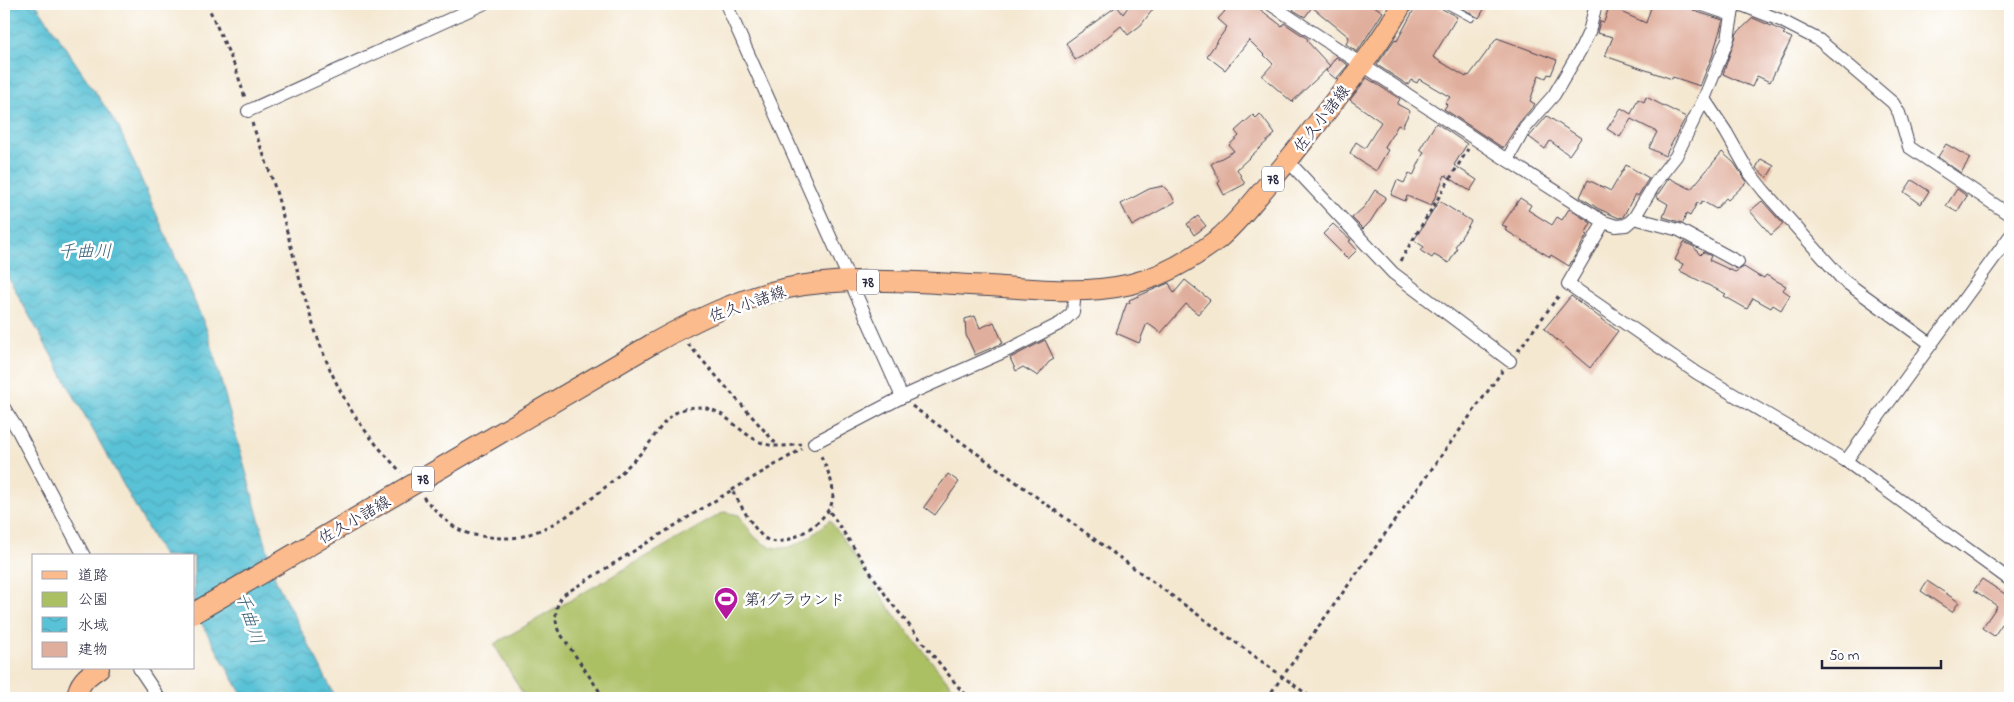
<svg xmlns="http://www.w3.org/2000/svg" width="2014" height="702" font-family="'Indie Flower','Klee One',sans-serif">
  <style>
    .park { fill: #abbf63; stroke: #66704f }
    .water { fill: url(#water-waves); stroke: #3e7288 }
    .building { fill: #e0ae9c }
    .lines { fill: none; stroke-linecap: round; stroke-linejoin: round }
    .service-casing { stroke: #424052; stroke-width: 8 }
    .minor-casing { stroke: #424052; stroke-width: 14 }
    .primary-casing { stroke: #424052; stroke-width: 22 }
    .path { stroke: #424052; stroke-width: 3; stroke-dasharray: 4 4; stroke-linecap: butt }
    .service { stroke: #fff; stroke-width: 6 }
    .minor { stroke: #fff; stroke-width: 12 }
    .primary { stroke: #fbbb8c; stroke-width: 20 }
    .primary-bridge-casing { stroke: #424052; stroke-width: 22; stroke-linecap: butt }
    .primary-bridge { stroke: #fbbb8c; stroke-width: 20 }
    .labels { text-anchor: middle; stroke-width: 5; stroke-linejoin: round; paint-order: stroke }
    .shield { fill: #fff; stroke: #646476; stroke-width: 1 }
    .shield-label { font-size: 15px; font-weight: bold; fill: #22223b }
    .street-label { font-size: 16px; fill: #22223b; stroke: #fff }
    .poi-label { font-size: 16px; fill: #22223b; stroke: #fff; text-anchor: start }
    .water-label { font-size: 18px; font-style: italic; fill: #386279; stroke: #fff }
  </style>
  <defs>
    <pattern id="water-waves" width="16" height="10" patternUnits="userSpaceOnUse" patternTransform="scale(1.25)"><rect width="16" height="10" fill="#5ac2d6"/><path d="M0 5q4-4 8 0t8 0" fill="none" stroke="#4ea6b9"/></pattern>
  </defs>
  <rect width="100%" height="100%" fill="#fff"/>
  <filter id="ink" filterUnits="userSpaceOnUse"><feTurbulence type="fractalNoise" baseFrequency=".02" numOctaves="2"/><feDisplacementMap in="SourceGraphic" scale="10" xChannelSelector="R" yChannelSelector="G"/><feConvolveMatrix kernelMatrix="1 2 1 2 8 2 1 2 1" color-interpolation-filters="sRGB"/></filter>
  <filter id="wash" filterUnits="userSpaceOnUse"><feTurbulence type="fractalNoise" baseFrequency=".0096" numOctaves="4" result="noise"/><feDisplacementMap in="SourceGraphic" scale="20" xChannelSelector="R" yChannelSelector="G"/><feGaussianBlur stdDeviation="1.12" result="paint"/><feColorMatrix in="noise" values="0 0 0 0 0 0 0 0 0 0 0 0 0 0 0 0 0 1.4 0 .05"/><feComposite in="paint" operator="in"/></filter>
  <g filter="url(#wash)">
    <rect width="100%" height="100%" fill="#f4e8d1"/>
    <!-- park -->
    <path class="park" d="M724 512 739 515C744 522 749 531 755 537 782 563 809 538 830 520L893 613 961 698H525L494 644Z"/>
    <!-- water -->
    <polygon class="water" points="4,4 36,4 118,126 207,330 276,581 336,698 244,698 194,610 194,556 163,556 4,270"/>
    <g id="blocks">
      <!-- building -->
      <g class="building">
        <polygon points="1130,4 1157,4 1141,25 1128,35 1121,26 1088,53 1075,60 1066,43 1117,6 1123,14"/>
        <polygon points="1217,4 1253,4 1282,26 1284,23 1308,39 1307,41 1330,66 1292,102 1262,76 1273,64 1249,40 1225,70 1207,56 1227,27 1218,19 1225,11"/>
        <polygon points="1298,4 1371,4 1383,12 1357,52 1346,44 1349,37 1312,7 1305,17 1293,10"/>
        <polygon points="1417,4 1433,4 1457,17 1433,57 1466,77 1467,75 1469,76 1497,38 1557,60 1551,75 1548,74 1546,78 1539,75 1530,101 1535,104 1519,123 1503,148 1444,109 1447,105 1445,103 1450,97 1419,79 1417,83 1411,80 1408,85 1377,65 1395,39 1397,41"/>
        <polygon points="1455,4 1487,4 1479,18"/>
        <polygon points="1610,4 1627,4 1623,13 1646,23 1652,4 1688,4 1687,6 1697,12 1723,20 1712,57 1700,86 1673,77 1672,79 1605,56 1613,37 1597,33 1600,21 1604,22"/>
        <polygon points="1753,18 1785,32 1783,34 1792,38 1770,82 1757,76 1752,87 1723,74 1737,33"/>
        <polygon points="1336,57 1348,65 1336,79 1326,71"/>
        <polygon points="1367,78 1400,99 1397,104 1410,111 1402,127 1398,125 1386,145 1385,148 1388,150 1376,171 1354,157 1354,156 1350,153 1356,142 1365,148 1381,122 1350,100"/>
        <polygon points="1646,97 1686,117 1665,156 1649,148 1657,132 1631,119 1620,137 1607,129 1621,108 1631,114 1638,99 1644,102"/>
        <polygon points="1260,114 1275,134 1237,169 1245,184 1224,195 1218,183 1220,181 1211,164 1234,151 1229,145 1239,136 1235,131 1253,115 1256,118"/>
        <polygon points="1547,116 1581,138 1569,155 1550,141 1545,149 1529,137"/>
        <polygon points="1436,123 1467,144 1454,165 1477,180 1470,191 1445,175 1431,206 1407,196 1405,201 1391,195 1397,180 1404,183 1409,173 1413,176 1424,152 1420,149"/>
        <polygon points="1946,144 1970,158 1961,173 1938,157"/>
        <polygon points="1722,152 1734,163 1747,182 1728,200 1726,198 1716,209 1702,201 1700,205 1697,203 1690,216 1686,214 1683,223 1663,217 1668,204 1656,197 1669,178 1691,189"/>
        <polygon points="1761,159 1774,166 1767,178 1756,168"/>
        <polygon points="1626,165 1649,178 1638,196 1635,194 1623,217 1619,218 1599,209 1580,197 1588,180 1611,191"/>
        <polygon points="1912,180 1929,191 1921,204 1904,192"/>
        <polygon points="1163,186 1171,194 1175,202 1132,226 1121,204 1149,189"/>
        <polygon points="1957,189 1967,196 1957,212 1946,206"/>
        <polygon points="1375,190 1386,197 1370,222 1363,229 1352,218 1365,206"/>
        <polygon points="1520,198 1531,205 1528,210 1552,225 1557,217 1562,220 1569,209 1591,223 1585,234 1587,235 1569,266 1551,255 1550,257 1505,230 1507,227 1502,225"/>
        <polygon points="1439,201 1471,221 1455,247 1457,249 1449,263 1434,255 1432,258 1421,251 1424,247 1414,240"/>
        <polygon points="1762,201 1783,224 1771,235 1750,211"/>
        <polygon points="1198,216 1206,226 1194,235 1187,224"/>
        <polygon points="1333,224 1351,240 1349,241 1357,250 1348,259 1323,234"/>
        <polygon points="1684,242 1694,247 1700,255 1703,252 1711,256 1709,260 1735,272 1744,267 1760,277 1760,276 1764,278 1766,275 1786,286 1783,290 1790,295 1781,310 1773,305 1771,308 1753,298 1747,309 1724,296 1726,294 1680,271 1683,264 1675,260"/>
        <polygon points="1185,280 1210,300 1198,314 1186,304 1161,333 1147,323 1139,343 1116,333 1127,303 1130,303 1129,300 1169,283 1174,293"/>
        <polygon points="1571,296 1618,331 1590,368 1544,329"/>
        <polygon points="975,316 980,328 994,322 1003,343 975,355 966,335 965,319"/>
        <polygon points="1045,340 1054,359 1049,362 1038,376 1023,367 1016,371 1010,358"/>
        <polygon points="948,474 959,482 935,515 924,507"/>
        <polygon points="1982,579 2005,594 2010,588 2010,612 1994,636 1982,628 1997,606 1974,590"/>
        <polygon points="1927,581 1959,602 1952,612 1921,591"/>
      </g>
    </g>
  </g>
  <g filter="url(#ink)">
    <use href="#blocks" fill-opacity="0" stroke="#424052" stroke-width="1"/>
    <g class="lines">
      <defs>
        <polyline id="service" points="1445,4 1471,18"/>
        <g id="minor">
          <polyline points="726,4 902,397"/>
          <polyline points="1270,4 1507,160 1604,222 1616,226 1626,225 1634,218 1657,180 1676,156 1704,99 1728,39 1734,4"/>
          <polyline points="1700,4 1732,15"/>
          <polyline points="1739,4 1780,20 1819,40 1893,103 1899,113 1909,147 2010,215"/>
          <polyline points="1704,99 1726,132 1748,171 1764,191 1843,280 1931,344"/>
          <polyline points="248,111 483,4"/>
          <polyline points="1507,160 1525,128 1554,95 1581,49 1589,32 1596,4"/>
          <polyline points="1288,161 1393,273 1510,361"/>
          <polyline points="1634,218 1679,230 1738,262"/>
          <polyline points="1604,222 1568,284 1697,373 1846,461 2010,580"/>
          <polyline points="4,408 17,429 84,556"/>
          <polyline points="814,443 902,397 1010,349 1061,323 1073,312 1075,290"/>
          <polyline points="1846,461 2010,236"/>
          <polyline points="139,668 159,698"/>
        </g>
        <g id="primary">
          <path d="M652 344C695 320 740 298 788 288 852 275 925 283 989 286 1036 289 1085 295 1131 284 1164 276 1191 260 1218 239 1237 223 1253 202 1269 183 1292 157 1312 130 1333 103 1358 71 1383 39 1402 4"/>
          <path d="M77 698C78 683 87 676 99 668"/>
        </g>
      </defs>
      <!-- service casing -->
      <use href="#service" class="service-casing"/>
      <!-- minor casing -->
      <use href="#minor" class="minor-casing"/>
      <!-- primary casing -->
      <use href="#primary" class="primary-casing"/>
      <!-- path -->
      <g class="path">
        <polyline points="207,4 236,69 245,98"/>
        <path d="M252 123C262 151 273 178 280 206 299 273 312 342 347 403 361 428 381 451 401 472"/>
        <polyline points="1400,261 1468,149"/>
        <polyline points="688,344 778,446"/>
        <polyline points="1518,351 1560,294"/>
        <polyline points="912,406 1312,698"/>
        <polyline points="732,490 802,449"/>
        <path d="M423 497C433 508 444 520 456 528 466 534 478 536 489 537 499 538 512 539 523 536 569 523 610 485 642 452 656 437 664 415 684 409 720 399 733 430 760 442 773 448 788 446 801 444"/>
        <polyline points="830,512 889,600 960,689 970,698"/>
        <path d="M604 698 558 630C554 615 555 607 563 595L732 490C740 503 755 534 768 540 787 549 828 520 832 502 836 486 827 469 820 454"/>
        <polyline points="1267,698 1503,370"/>
      </g>
      <!-- service -->
      <use href="#service" class="service"/>
      <!-- minor -->
      <use href="#minor" class="minor"/>
      <!-- primary -->
      <use href="#primary" class="primary"/>
      <defs>
        <polyline id="primary-bridge" points="194,613 652,344"/>
      </defs>
      <!-- primary-bridge casing -->
      <use href="#primary-bridge" class="primary-bridge-casing"/>
      <!-- primary-bridge -->
      <use href="#primary-bridge" class="primary-bridge"/>
    </g>
  </g>
  <!-- icons -->
  <defs>
    <symbol id="stadium-pin" viewBox="-11 -11 22 30"><path d="M0 17L-7.5 6A9.5 9.5 0 1 1 7.5 6Z" fill="#b5179e" stroke="#fff"/><path d="M0-5a6.5 5 0 1 0 0 10a6.5 5 0 1 0 0-10ZM-3.5-1.8h7v3.6h-7Z" fill="#fff"/></symbol>
  </defs>
  <g fill-rule="evenodd">
    <use href="#stadium-pin" x="712" y="585" width="28" height="38"/>
  </g>
  <g class="labels">
    <!-- shield labels -->
    <g class="shield">
      <rect x="1262" y="166.5" width="22" height="25" rx="4"/>
      <rect x="857" y="269.5" width="22" height="25" rx="4"/>
      <rect x="412" y="466.5" width="22" height="25" rx="4"/>
    </g>
    <g class="shield-label">
      <text x="1273" y="184">78</text>
      <text x="868" y="287">78</text>
      <text x="423" y="484">78</text>
    </g>
    <!-- street labels -->
    <g class="street-label">
      <text transform="translate(1321 118) rotate(-52)" y="6">佐久小諸線</text>
      <text transform="translate(747 303) rotate(-19)" y="6">佐久小諸線</text>
      <text transform="translate(354 519) rotate(-30)" y="6">佐久小諸線</text>
    </g>
    <!-- poi labels -->
    <g class="poi-label">
      <text x="744" y="605">第1グラウンド</text>
    </g>
    <!-- water labels -->
    <g class="water-label">
      <text x="85" y="257">千曲川</text>
      <text transform="translate(250 618) rotate(72)" y="6">千曲川</text>
    </g>
  </g>
  <!-- margin -->
  <rect width="2014" height="702" fill="none" stroke="#fff" stroke-width="20"/>
  <!-- legend -->
  <rect x="32" y="554" width="162" height="115" fill="#ffffff" stroke="#a7a7b1"/>
  <rect x="42" y="571" width="25" height="8" fill="#fbbb8c" stroke="#a7a7b1"/>
  <text x="78" y="580" font-size="15" fill="#22223b">道路</text>
  <rect x="42" y="592" width="25" height="15" fill="#abbf63" stroke="#a7a7b1"/>
  <text x="78" y="604" font-size="15" fill="#22223b">公園</text>
  <rect x="42" y="617" width="25" height="15" fill="url(#water-waves)" stroke="#a7a7b1"/>
  <text x="78" y="630" font-size="15" fill="#22223b">水域</text>
  <rect x="42" y="642" width="25" height="15" fill="#e0ae9c" stroke="#a7a7b1"/>
  <text x="78" y="654" font-size="15" fill="#22223b">建物</text>
  <!-- scale -->
  <path d="M1822 660v8h119v-8" fill="none" stroke="#22223b" stroke-width="2.5"/>
  <text x="1829" y="660" font-size="15" fill="#22223b" stroke="#ffffff" stroke-width="4" paint-order="stroke">50 m</text>
</svg>
